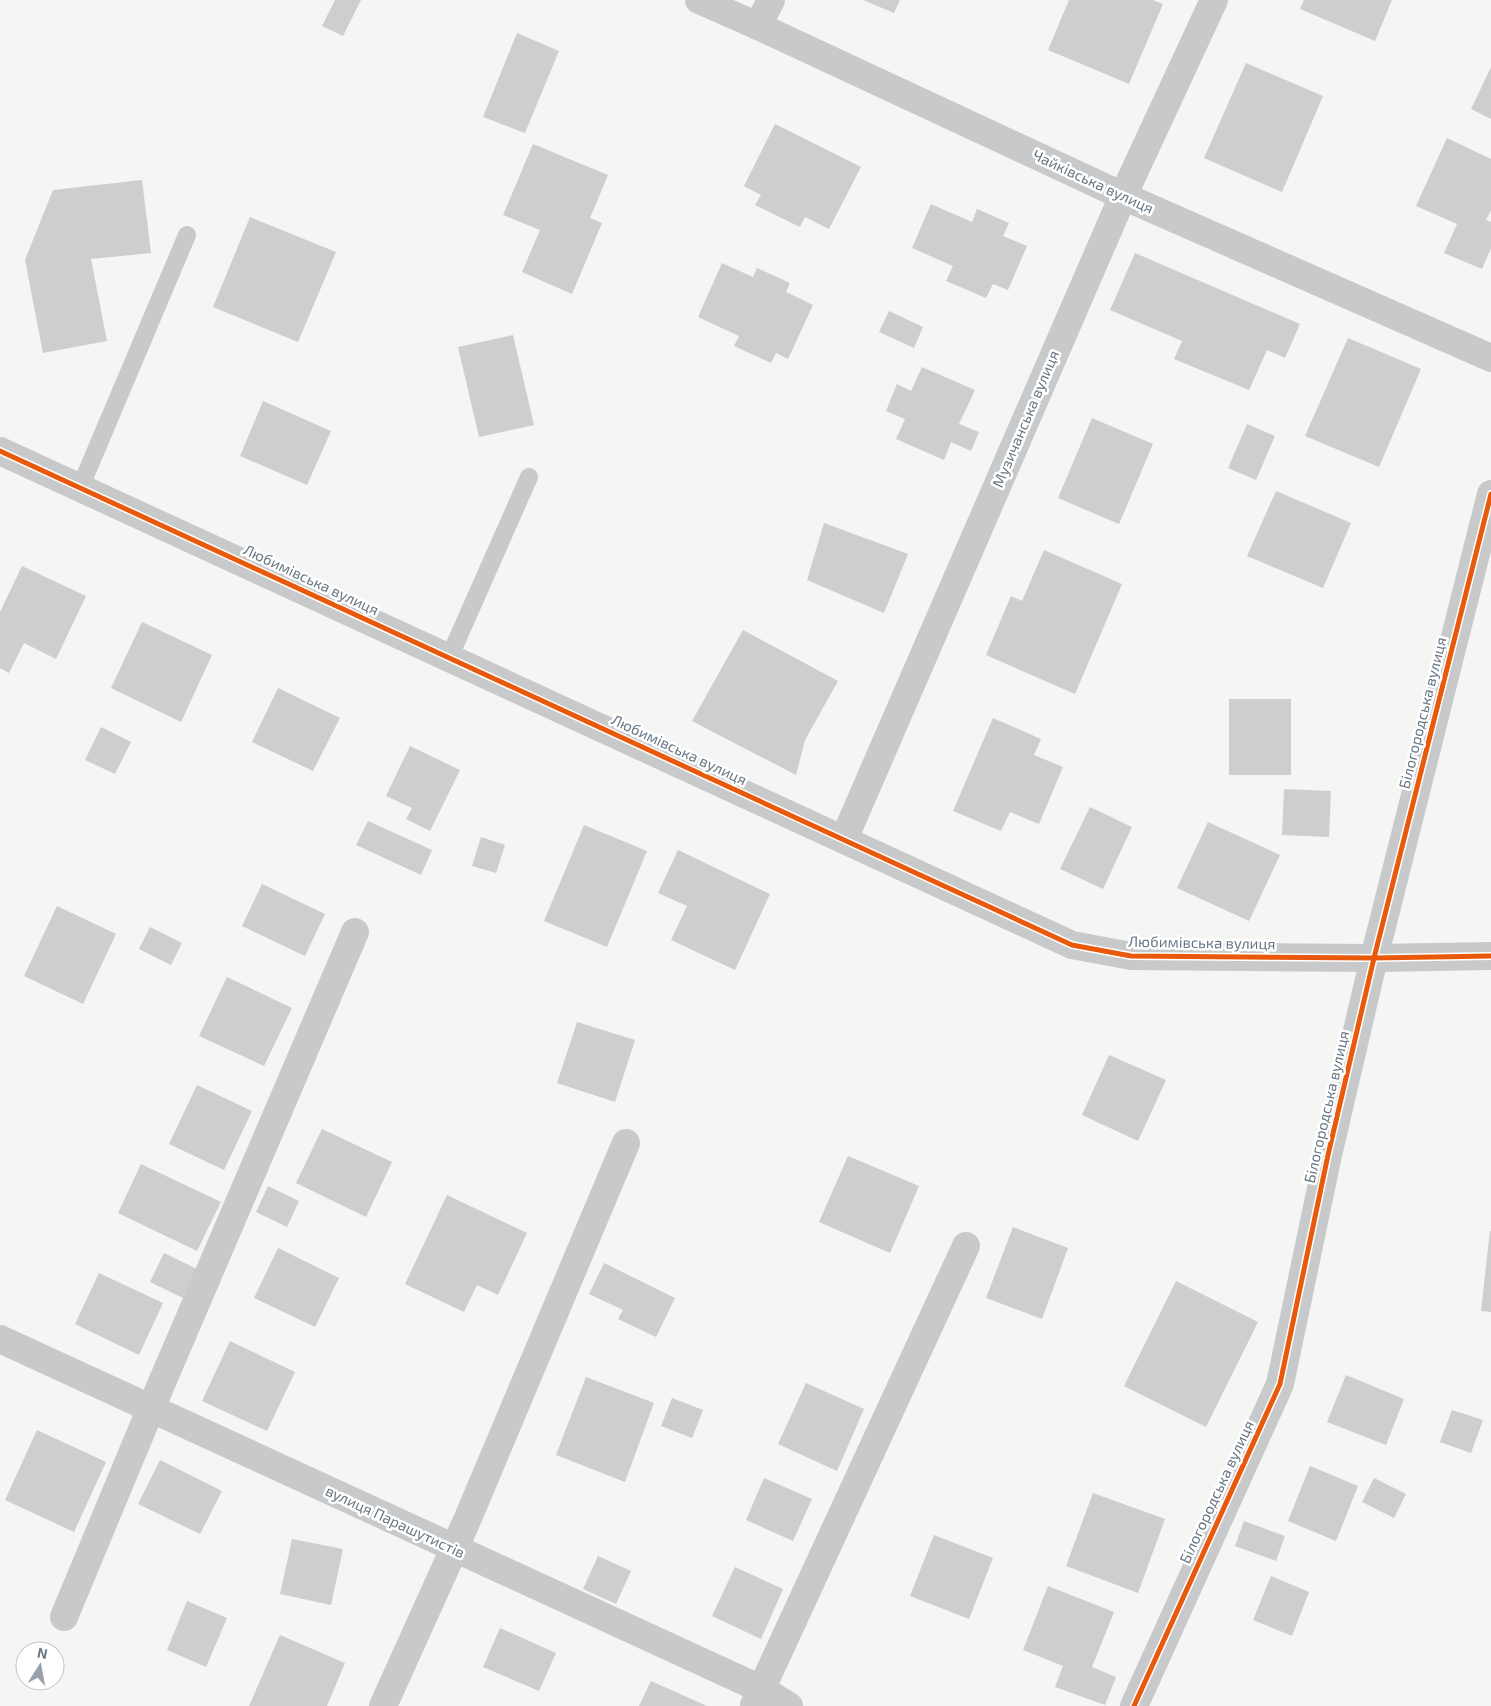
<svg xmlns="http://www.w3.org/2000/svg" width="1491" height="1706" font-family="'Exo 2',sans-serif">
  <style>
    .building { fill: #cccecf }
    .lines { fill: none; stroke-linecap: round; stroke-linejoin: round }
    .lane { stroke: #c8c9ca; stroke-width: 18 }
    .street { stroke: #c8c9ca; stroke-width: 28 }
    .cycleway-casing { stroke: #fff; stroke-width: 8 }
    .cycleway { stroke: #e8590c; stroke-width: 5 }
    .labels { text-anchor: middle; stroke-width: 5; stroke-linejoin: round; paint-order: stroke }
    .street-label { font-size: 15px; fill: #677683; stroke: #fff }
  </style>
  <rect width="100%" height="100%" fill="#f5f5f4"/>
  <!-- building -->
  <g class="building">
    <polygon points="335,0 361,0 343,36 322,26"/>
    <polygon points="863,0 900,0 894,13"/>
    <polygon points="1069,0 1153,0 1163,4 1129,84 1048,50"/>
    <polygon points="1304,0 1392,0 1375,41 1300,9"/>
    <polygon points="517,33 559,51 525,133 483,117"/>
    <polygon points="1246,63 1323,96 1282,192 1204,158"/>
    <polygon points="1491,67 1491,119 1471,109"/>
    <polygon points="775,124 861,167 829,229 805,217 800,227 755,205 761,195 744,186"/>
    <polygon points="1447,138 1491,159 1491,210 1486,220 1491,222 1491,248 1482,269 1444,253 1457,224 1416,206"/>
    <polygon points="533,144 608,175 590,218 602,223 572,294 522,272 540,230 503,215"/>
    <polygon points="142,180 151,253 91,259 107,341 43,353 25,260 53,190"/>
    <polygon points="931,204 972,222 977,209 1009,223 1003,236 1027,246 1008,290 993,284 986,298 946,281 953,266 912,248"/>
    <polygon points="250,217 336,252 298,342 213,307"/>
    <polygon points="1135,253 1300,324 1285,358 1267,350 1249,390 1174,359 1182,341 1110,310"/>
    <polygon points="722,263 753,277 757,268 790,283 786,292 813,305 788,359 776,353 771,363 734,346 739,336 698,317"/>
    <polygon points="889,311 923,327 914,348 879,332"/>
    <polygon points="513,335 534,425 479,437 458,347"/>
    <polygon points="1348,338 1421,369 1379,467 1305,436"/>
    <polygon points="922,367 975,390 959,424 979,432 971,451 951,442 944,460 896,439 905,419 886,411 897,384 911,391"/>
    <polygon points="263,401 331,431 307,485 240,456"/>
    <polygon points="1092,418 1153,444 1119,524 1058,498"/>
    <polygon points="1247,424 1275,436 1256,480 1228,468"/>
    <polygon points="1276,491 1351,523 1323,588 1247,556"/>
    <polygon points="824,523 908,554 884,613 807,580"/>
    <polygon points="1044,550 1122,584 1075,694 986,655 1011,596 1022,601"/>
    <polygon points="22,566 86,596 56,659 24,643 9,673 0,668 0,612"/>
    <polygon points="142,622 212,655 181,722 111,688"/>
    <polygon points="743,630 838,681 805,740 796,775 692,721"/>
    <polygon points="278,688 340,718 313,771 252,742"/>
    <rect x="1229" y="699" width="62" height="76"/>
    <polygon points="993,718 1041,739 1034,755 1063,767 1039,824 1010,812 1001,831 953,811"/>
    <polygon points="101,727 131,742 115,774 85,760"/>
    <polygon points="410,746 460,770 430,831 406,819 412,808 386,796"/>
    <polygon points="1284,789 1331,791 1329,837 1282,835"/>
    <polygon points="1090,807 1132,827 1103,889 1060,869"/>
    <polygon points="368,821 432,850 421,875 356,845"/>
    <polygon points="1208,822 1280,855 1249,921 1177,888"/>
    <polygon points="584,825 647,851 607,947 544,921"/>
    <polygon points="481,837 505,845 496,873 472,866"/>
    <polygon points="678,850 770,894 735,970 671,940 687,906 658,893"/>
    <polygon points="262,884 325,914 305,956 242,926"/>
    <polygon points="57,906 116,934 83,1004 24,976"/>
    <polygon points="150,927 182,943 171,965 139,949"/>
    <polygon points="227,977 292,1008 264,1066 199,1036"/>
    <polygon points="577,1022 635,1040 615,1102 557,1083"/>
    <polygon points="1109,1055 1166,1080 1138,1141 1082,1115"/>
    <polygon points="197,1085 252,1111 224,1170 169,1144"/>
    <polygon points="322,1129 392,1162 366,1217 296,1183"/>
    <polygon points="848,1156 919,1186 890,1253 819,1222"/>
    <polygon points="141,1164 221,1202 197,1251 118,1213"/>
    <polygon points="268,1186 299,1201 287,1227 256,1212"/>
    <polygon points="447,1195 527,1233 498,1295 477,1285 464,1312 405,1284"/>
    <polygon points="1013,1227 1068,1248 1042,1319 986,1298"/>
    <polygon points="1490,1231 1491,1231 1491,1312 1481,1311"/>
    <polygon points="278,1248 339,1278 315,1327 254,1298"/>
    <polygon points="164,1253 197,1269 183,1298 150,1282"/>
    <polygon points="604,1263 675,1298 656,1337 618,1319 623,1310 589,1294"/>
    <polygon points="99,1273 163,1303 139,1355 75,1324"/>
    <polygon points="1176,1281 1258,1322 1206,1427 1124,1386"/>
    <polygon points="230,1341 295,1372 267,1431 202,1401"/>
    <polygon points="1346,1375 1404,1399 1386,1445 1327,1422"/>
    <polygon points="586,1377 654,1403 625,1482 556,1455"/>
    <polygon points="806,1383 864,1409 837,1471 778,1444"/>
    <polygon points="672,1398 703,1410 692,1438 661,1426"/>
    <polygon points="1452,1410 1483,1420 1471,1453 1440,1442"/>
    <polygon points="37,1430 106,1462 74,1532 5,1500"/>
    <polygon points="160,1460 222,1491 200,1534 138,1504"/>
    <polygon points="1310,1466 1358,1486 1336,1541 1288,1521"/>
    <polygon points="764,1478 812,1499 793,1541 746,1520"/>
    <polygon points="1374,1478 1406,1494 1394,1518 1362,1502"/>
    <polygon points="1093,1493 1165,1519 1138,1593 1066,1566"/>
    <polygon points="1244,1521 1285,1536 1276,1561 1235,1546"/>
    <polygon points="934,1535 993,1558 969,1619 910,1596"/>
    <polygon points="292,1539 343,1549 331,1605 280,1594"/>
    <polygon points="598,1556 631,1571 616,1604 583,1589"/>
    <polygon points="735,1567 783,1589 761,1639 712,1616"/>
    <polygon points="1271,1576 1309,1592 1292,1636 1253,1620"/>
    <polygon points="1048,1586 1114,1612 1092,1667 1116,1677 1105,1705 1055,1687 1063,1666 1023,1650"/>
    <polygon points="187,1601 227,1618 206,1667 167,1650"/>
    <polygon points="500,1628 556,1653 539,1691 483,1667"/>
    <polygon points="280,1635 345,1663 327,1706 249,1706"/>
    <polygon points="651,1681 707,1706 639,1706"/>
  </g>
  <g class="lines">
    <!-- lane -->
    <g class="lane">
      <polyline points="80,488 187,235"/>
      <polyline points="449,658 529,477"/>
    </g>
    <!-- street -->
    <g class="street">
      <polyline points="699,0 758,26 1123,196 1491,358"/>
      <polyline points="758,26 771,0"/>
      <polyline points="0,451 1072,945 1131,956 1374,958 1491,956"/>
      <polyline points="844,839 1123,196 1214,0"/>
      <polyline points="0,1339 761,1689 789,1706"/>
      <polyline points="64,1617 151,1408 355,932"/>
      <polyline points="754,1705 966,1246"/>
      <polyline points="383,1706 468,1518 626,1143"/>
      <polyline points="1134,1706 1280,1384 1328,1155 1374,958 1491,494"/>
    </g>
    <defs>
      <g id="cycleway">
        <polyline points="0,451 1072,945 1131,956 1374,958 1491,956"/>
        <polyline points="1134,1706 1280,1384 1328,1155 1374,958 1491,494"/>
      </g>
    </defs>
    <!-- cycleway casing -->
    <use href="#cycleway" class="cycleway-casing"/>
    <!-- cycleway -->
    <use href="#cycleway" class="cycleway"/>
  </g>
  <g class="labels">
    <!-- street labels -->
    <g class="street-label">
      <text transform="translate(1093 182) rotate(25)" y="5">Чайківська вулиця</text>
      <text transform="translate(1026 419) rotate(-67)" y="5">Музичанська вулиця</text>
      <text transform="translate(311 580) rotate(25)" y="5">Любимівська вулиця</text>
      <text transform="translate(1423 713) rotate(-76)" y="5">Білогородська вулиця</text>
      <text transform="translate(679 750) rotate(25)" y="5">Любимівська вулиця</text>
      <text transform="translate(1202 943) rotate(1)" y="5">Любимівська вулиця</text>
      <text transform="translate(1327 1107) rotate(-77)" y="5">Білогородська вулиця</text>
      <text transform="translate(1217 1492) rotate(-65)" y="5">Білогородська вулиця</text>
      <text transform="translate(395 1522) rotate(25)" y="5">вулиця Парашутистів</text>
    </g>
  </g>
  <!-- north arrow -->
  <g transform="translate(40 1666) rotate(11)"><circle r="24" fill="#ffffff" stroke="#c2c8cd"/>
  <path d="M0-4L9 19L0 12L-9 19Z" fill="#99a2ab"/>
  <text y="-8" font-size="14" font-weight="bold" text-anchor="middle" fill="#677683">N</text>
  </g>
</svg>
